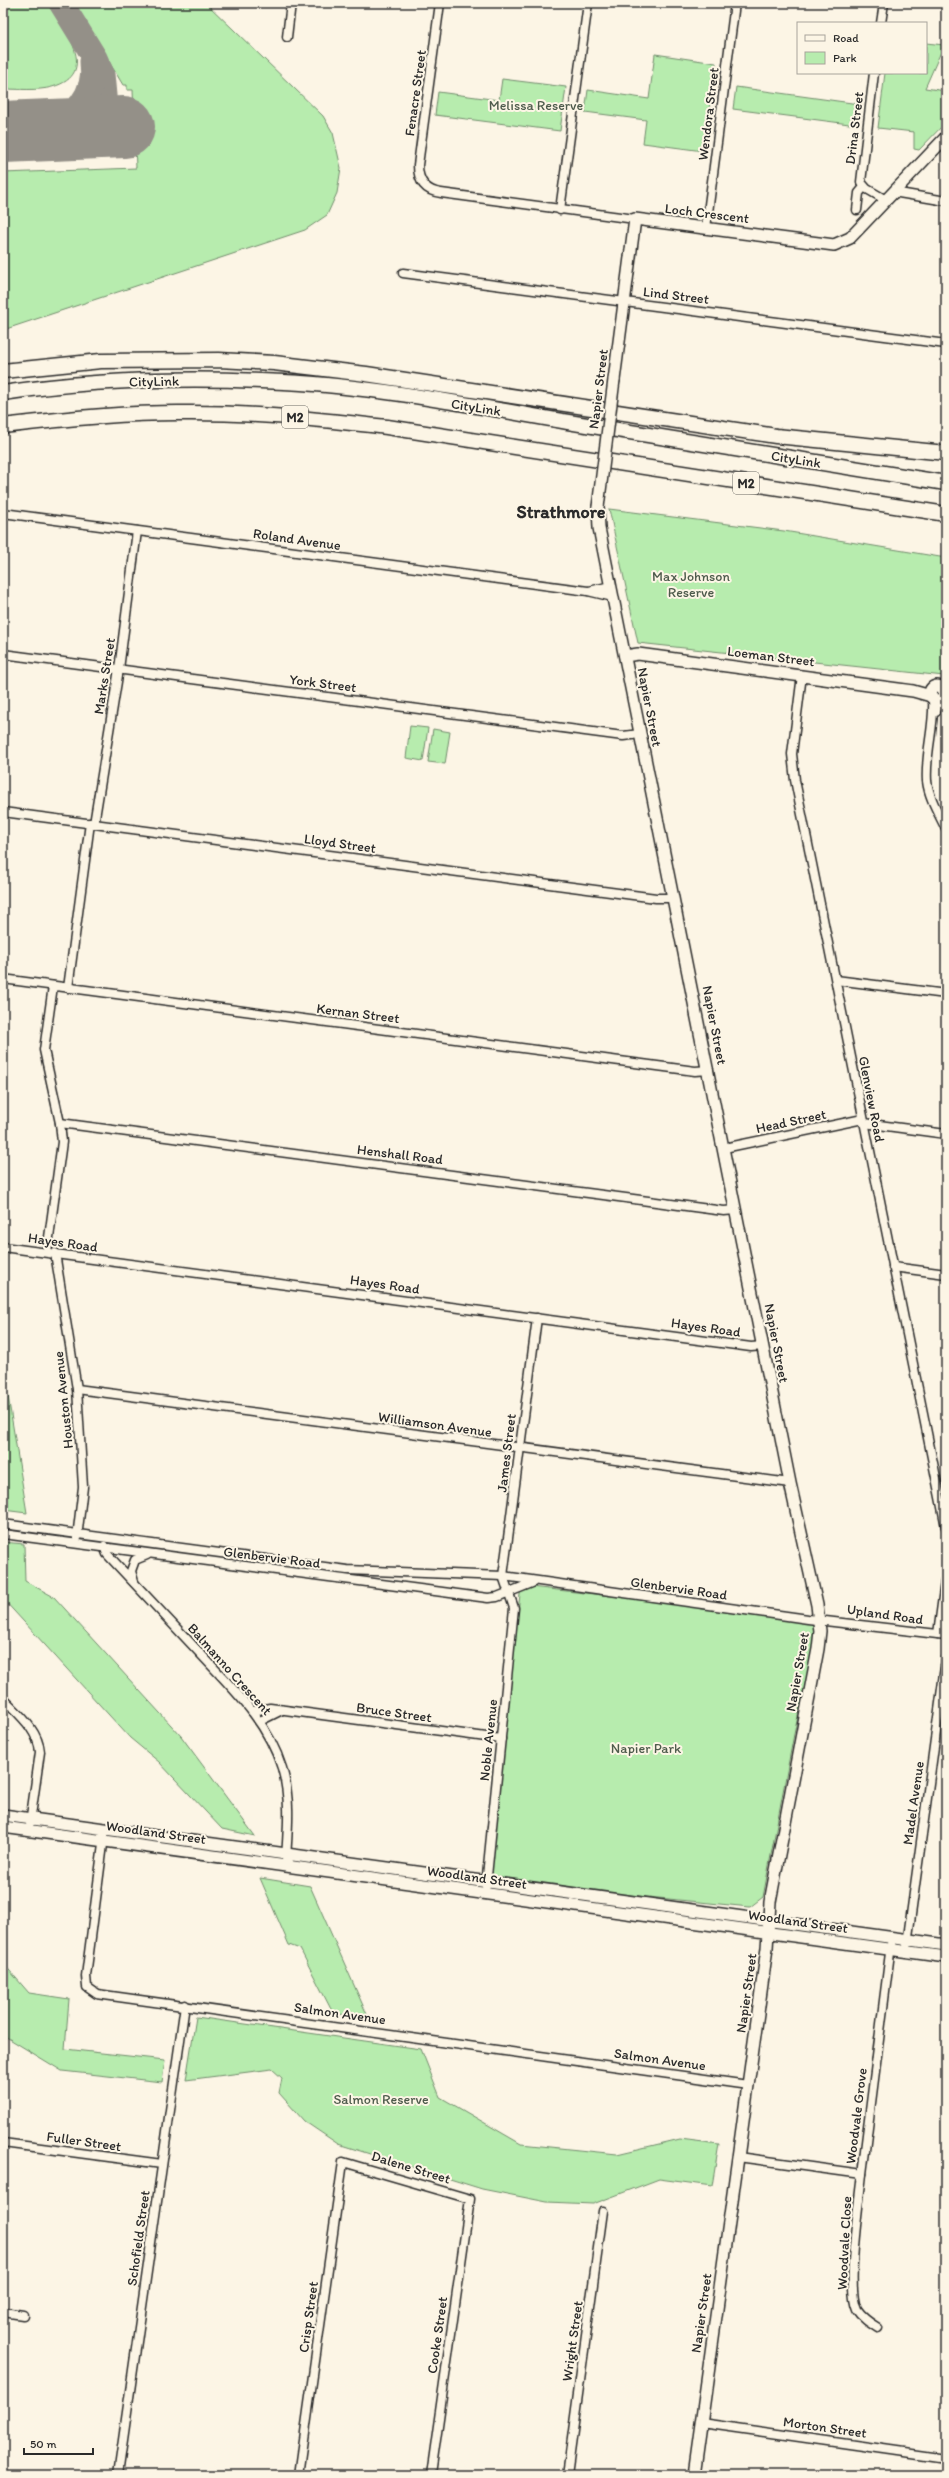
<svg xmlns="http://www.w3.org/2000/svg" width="949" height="2478" font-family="Itim,sans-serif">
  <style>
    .green { fill: #b7ecae; stroke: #718c6c }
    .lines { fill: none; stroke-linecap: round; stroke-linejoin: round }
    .taxiway { stroke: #949088; stroke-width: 25 }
    .runway { stroke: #949088; stroke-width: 62 }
    .street-casing { stroke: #2b2b2b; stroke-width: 11 }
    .secondary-casing { stroke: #2b2b2b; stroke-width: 14 }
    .highway-casing { stroke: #2b2b2b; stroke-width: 17 }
    .street { stroke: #fcf5e5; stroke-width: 8 }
    .secondary { stroke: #fcf5e5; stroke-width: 11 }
    .highway { stroke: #fcf5e5; stroke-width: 14 }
    .secondary-bridge-casing { stroke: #2b2b2b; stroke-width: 14; stroke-linecap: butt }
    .secondary-bridge { stroke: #fcf5e5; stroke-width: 11 }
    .labels { text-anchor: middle; stroke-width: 4; stroke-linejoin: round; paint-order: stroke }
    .shield { fill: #fcf5e5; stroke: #6a6863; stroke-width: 1 }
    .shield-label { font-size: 13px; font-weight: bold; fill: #2b2b2b }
    .street-label { font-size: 14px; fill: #2b2b2b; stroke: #fcf5e5 }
    .park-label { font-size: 14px; fill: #4e5b4c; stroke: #fcf5e5 }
    .district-label { font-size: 18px; font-weight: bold; fill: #2b2b2b; stroke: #fcf5e5 }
  </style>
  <rect width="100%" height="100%" fill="#fcf5e5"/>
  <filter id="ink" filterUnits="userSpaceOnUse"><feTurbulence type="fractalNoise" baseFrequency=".025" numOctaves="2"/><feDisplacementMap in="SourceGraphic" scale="8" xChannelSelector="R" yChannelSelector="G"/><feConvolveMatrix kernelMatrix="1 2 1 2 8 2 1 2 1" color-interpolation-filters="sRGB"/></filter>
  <g filter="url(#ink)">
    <!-- green -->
    <g class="green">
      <path d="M3 3H48C64 27 101 74 52 87 38 91 18 89 3 89Z"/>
      <polygon points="74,3 206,3 323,116 333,133 341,168 337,193 327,215 305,230 3,330 3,173 136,168 133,90 127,90 127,85 123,85"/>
      <polygon points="926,43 944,45 925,88 946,91 946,122 919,150 914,149 914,132 878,128 885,73 926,73"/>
      <polygon points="655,54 716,63 703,151 643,143 646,120 585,112 588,90 649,99"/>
      <polygon points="502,79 566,87 560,131 435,115 438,92 499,100"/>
      <polygon points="736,87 859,104 857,125 733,109"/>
      <polygon points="609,509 784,531 946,558 944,676 638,643"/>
      <polygon points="410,726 428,728 423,761 406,758"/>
      <polygon points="433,729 450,732 445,764 428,762"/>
      <polygon points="3,1365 27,1513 3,1510"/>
      <polygon points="3,1542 24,1544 25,1581 54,1597 181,1736 255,1836 222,1829 159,1762 130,1738 3,1599"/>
      <polygon points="521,1586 820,1619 794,1734 763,1897 750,1907 486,1881"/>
      <polygon points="260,1878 310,1886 369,2019 333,2013 300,1949 289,1945"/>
      <polygon points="3,1963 29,1993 69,1999 65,2049 165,2060 162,2082 62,2071 3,2035"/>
      <polygon points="196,2017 421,2049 440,2097 521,2144 617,2154 680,2139 719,2144 712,2186 659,2179 593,2204 547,2202 482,2189 338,2144 304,2121 279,2093 282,2078 272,2069 186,2080"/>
    </g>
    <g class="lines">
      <!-- taxiway -->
      <g class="taxiway">
        <polyline points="61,3 95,58 102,74 107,128"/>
        <path d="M46 130C74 118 97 95 92 62"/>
      </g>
      <!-- runway -->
      <polyline class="runway" points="3,132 124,127"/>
      <defs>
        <g id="street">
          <path d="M440 3 418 165C418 181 425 191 441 193L635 219"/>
          <polyline points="881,23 884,3"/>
          <polyline points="287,37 291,3"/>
          <polyline points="874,73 861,182 867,189 886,200"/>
          <polyline points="893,192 946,201"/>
          <polyline points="560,210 588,3"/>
          <polyline points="857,210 859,193 864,187"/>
          <polyline points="706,228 735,3"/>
          <polyline points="403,273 946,344"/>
          <polyline points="3,513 588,591 613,597"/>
          <polyline points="589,591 611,586"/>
          <polyline points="3,654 623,736 640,734"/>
          <polyline points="802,675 792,754 795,780 946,1527"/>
          <path d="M933 698C935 726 925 753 927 781 929 798 939 814 946 829"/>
          <polyline points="936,712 940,699"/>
          <polyline points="3,812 656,898 674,898"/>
          <polyline points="94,824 119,669 137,531"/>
          <polyline points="3,979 695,1071 709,1070"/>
          <polyline points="836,980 946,994"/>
          <polyline points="68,988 90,823"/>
          <polyline points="60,1123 724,1211 735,1210"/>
          <polyline points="864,1123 946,1134"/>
          <polyline points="724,1148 863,1119"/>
          <polyline points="3,1247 751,1347 763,1346"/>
          <polyline points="47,1252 62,1142 60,1123 44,1050 53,986"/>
          <polyline points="55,1253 77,1389 83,1487 77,1538"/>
          <polyline points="893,1267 946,1274"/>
          <polyline points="77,1389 790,1483"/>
          <polyline points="3,1524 347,1570 503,1576 808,1619 946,1635"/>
          <polyline points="3,1534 488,1598 497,1597 532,1583"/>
          <path d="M104 1546 107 1554C137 1586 166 1617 196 1649 230 1686 267 1719 282 1768 291 1798 288 1828 286 1858"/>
          <polyline points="134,1582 131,1571 135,1560 147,1555"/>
          <polyline points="938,1634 946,1574"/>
          <path d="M3 1698C18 1714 38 1729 40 1752L30 1823"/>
          <polyline points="252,1711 270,1708 501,1739"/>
          <polyline points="260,1721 282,1710"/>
          <polyline points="105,1829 86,1976 87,1987 97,1994 748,2085"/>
          <polyline points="486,1886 514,1608 503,1576 537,1318"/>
          <polyline points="907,1944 946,1659"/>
          <polyline points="3,2143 162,2164"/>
          <polyline points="738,2157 862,2174 892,1937"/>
          <path d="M862 2174C859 2202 846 2287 857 2310 862 2318 870 2323 878 2328"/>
          <polyline points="3,2312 23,2315"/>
          <polyline points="701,2423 946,2458"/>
          <polyline points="118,2475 185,2005"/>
          <polyline points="299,2475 343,2162 470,2199 431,2475"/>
          <polyline points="567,2475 603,2211"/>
        </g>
        <g id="secondary">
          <polyline points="614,380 635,219 834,245 850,238 946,137"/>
          <polyline points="598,507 599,528 790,1483 817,1605 820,1631 818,1649 770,1902 767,1948 694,2475"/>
          <polyline points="625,656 638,654 913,691 931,696"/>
          <circle cx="937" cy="693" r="7"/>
          <polyline points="3,1815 946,1945"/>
          <polyline points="3,1827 946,1957"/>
        </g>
        <g id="highway">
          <polyline points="3,371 101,361 219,360 274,363 366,374 776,436 946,453"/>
          <path d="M3 393C96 379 191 377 284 382 379 387 475 406 568 422 694 442 820 463 946 483"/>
          <path d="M3 426C61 419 119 413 178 413 248 412 317 419 387 427L946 514"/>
        </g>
      </defs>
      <!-- street casing -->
      <use href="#street" class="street-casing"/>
      <!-- secondary casing -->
      <use href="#secondary" class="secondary-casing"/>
      <!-- highway casing -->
      <use href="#highway" class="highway-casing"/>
      <!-- street -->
      <use href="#street" class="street"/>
      <!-- secondary -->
      <use href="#secondary" class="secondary"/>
      <!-- highway -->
      <use href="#highway" class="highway"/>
      <defs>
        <polyline id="secondary-bridge" points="598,507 614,380"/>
      </defs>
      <!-- secondary-bridge casing -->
      <use href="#secondary-bridge" class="secondary-bridge-casing"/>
      <!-- secondary-bridge -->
      <use href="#secondary-bridge" class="secondary-bridge"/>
    </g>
  </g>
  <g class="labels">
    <!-- shield labels -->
    <g class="shield">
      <rect x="282" y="406" width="26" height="22" rx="3"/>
      <rect x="733" y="472" width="26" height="22" rx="3"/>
    </g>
    <g class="shield-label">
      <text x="295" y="422">M2</text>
      <text x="746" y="488">M2</text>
    </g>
    <!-- street labels -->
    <g class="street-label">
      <text transform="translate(415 93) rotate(-82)" y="5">Fenacre Street</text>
      <text transform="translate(708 114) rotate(-83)" y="5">Wendora Street</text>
      <text transform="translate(854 128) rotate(-83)" y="5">Drina Street</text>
      <text transform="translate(707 213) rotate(7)" y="5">Loch Crescent</text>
      <text transform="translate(676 295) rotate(7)" y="5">Lind Street</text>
      <text transform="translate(154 381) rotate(-1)" y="5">CityLink</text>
      <text transform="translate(598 389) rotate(-83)" y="5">Napier Street</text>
      <text transform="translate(476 407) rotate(9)" y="5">CityLink</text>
      <text transform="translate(796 459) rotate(9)" y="5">CityLink</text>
      <text transform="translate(297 539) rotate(8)" y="5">Roland Avenue</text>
      <text transform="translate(771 656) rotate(7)" y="5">Loeman Street</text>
      <text transform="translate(104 676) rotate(-81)" y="5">Marks Street</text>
      <text transform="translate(323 683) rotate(7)" y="5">York Street</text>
      <text transform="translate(650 707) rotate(79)" y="5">Napier Street</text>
      <text transform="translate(340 843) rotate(8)" y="5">Lloyd Street</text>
      <text transform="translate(358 1013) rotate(7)" y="5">Kernan Street</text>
      <text transform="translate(715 1025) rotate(79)" y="5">Napier Street</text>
      <text transform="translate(872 1099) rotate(79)" y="5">Glenview Road</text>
      <text transform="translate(791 1121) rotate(-12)" y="5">Head Street</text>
      <text transform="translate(400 1154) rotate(7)" y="5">Henshall Road</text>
      <text transform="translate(63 1242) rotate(8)" y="5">Hayes Road</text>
      <text transform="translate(385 1284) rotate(8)" y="5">Hayes Road</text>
      <text transform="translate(706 1327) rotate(8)" y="5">Hayes Road</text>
      <text transform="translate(777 1343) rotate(79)" y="5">Napier Street</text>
      <text transform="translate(63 1400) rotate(-96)" y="5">Houston Avenue</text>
      <text transform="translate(435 1424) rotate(8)" y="5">Williamson Avenue</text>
      <text transform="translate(506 1453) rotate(-83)" y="5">James Street</text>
      <text transform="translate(272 1557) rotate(7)" y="5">Glenbervie Road</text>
      <text transform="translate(679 1588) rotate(8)" y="5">Glenbervie Road</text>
      <text transform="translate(885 1614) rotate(8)" y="5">Upland Road</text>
      <text transform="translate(230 1669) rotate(48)" y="5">Balmanno Crescent</text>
      <text transform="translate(797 1672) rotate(-80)" y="5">Napier Street</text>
      <text transform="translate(394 1712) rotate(8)" y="5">Bruce Street</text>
      <text transform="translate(488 1740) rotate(-84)" y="5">Noble Avenue</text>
      <text transform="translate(913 1803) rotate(-82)" y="5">Madel Avenue</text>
      <text transform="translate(156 1832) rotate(8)" y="5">Woodland Street</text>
      <text transform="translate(477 1877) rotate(8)" y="5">Woodland Street</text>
      <text transform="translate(798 1921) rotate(8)" y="5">Woodland Street</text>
      <text transform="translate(746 1993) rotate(-82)" y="5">Napier Street</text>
      <text transform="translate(340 2013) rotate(8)" y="5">Salmon Avenue</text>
      <text transform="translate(660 2059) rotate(8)" y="5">Salmon Avenue</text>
      <text transform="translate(856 2116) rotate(-83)" y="5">Woodvale Grove</text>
      <text transform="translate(84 2141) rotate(8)" y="5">Fuller Street</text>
      <text transform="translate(411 2167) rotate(17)" y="5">Dalene Street</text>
      <text transform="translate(138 2238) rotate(-82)" y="5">Schofield Street</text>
      <text transform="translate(844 2243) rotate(-87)" y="5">Woodvale Close</text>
      <text transform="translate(701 2313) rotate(-82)" y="5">Napier Street</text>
      <text transform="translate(308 2317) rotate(-82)" y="5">Crisp Street</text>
      <text transform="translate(437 2335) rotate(-82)" y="5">Cooke Street</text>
      <text transform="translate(572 2341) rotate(-82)" y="5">Wright Street</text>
      <text transform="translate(825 2427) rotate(8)" y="5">Morton Street</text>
    </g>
    <!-- park labels -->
    <g class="park-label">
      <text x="536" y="110">Melissa Reserve</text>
      <text x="691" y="581">Max Johnson<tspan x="691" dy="16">Reserve</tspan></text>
      <text x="646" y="1753">Napier Park</text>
      <text x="381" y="2104">Salmon Reserve</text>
    </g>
    <!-- district labels -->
    <g class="district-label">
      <text x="561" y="518">Strathmore</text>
    </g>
  </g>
  <!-- margin -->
  <rect width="949" height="2478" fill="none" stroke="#fcf5e5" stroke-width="16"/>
  <rect x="8" y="8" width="933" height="2462" fill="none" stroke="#2b2b2b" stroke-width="1.5" filter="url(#ink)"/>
  <!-- legend -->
  <rect x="797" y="22" width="130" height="52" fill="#fcf5e5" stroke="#a8a49b"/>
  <rect x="805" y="35" width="20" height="6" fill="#fcf5e5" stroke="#a8a49b"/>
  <text x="833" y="42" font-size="12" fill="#2b2b2b">Road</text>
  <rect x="805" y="52" width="20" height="12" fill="#b7ecae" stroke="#a8a49b"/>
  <text x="833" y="62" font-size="12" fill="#2b2b2b">Park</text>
  <!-- scale -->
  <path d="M24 2448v6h69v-6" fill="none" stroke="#2b2b2b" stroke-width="2"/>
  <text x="30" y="2448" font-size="12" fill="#2b2b2b" stroke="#fcf5e5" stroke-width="3" paint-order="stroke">50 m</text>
</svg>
